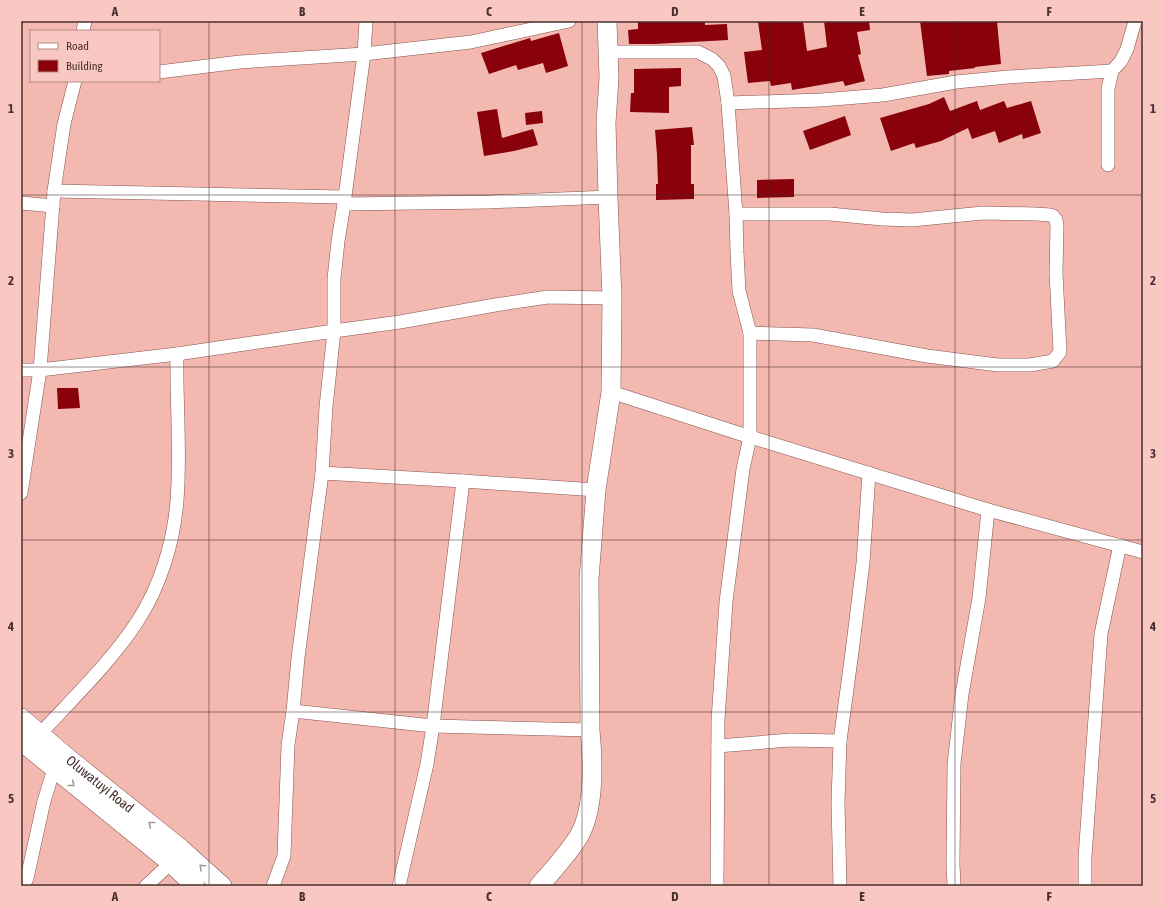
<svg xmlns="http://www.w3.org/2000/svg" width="1164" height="907" font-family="'Asap Condensed',sans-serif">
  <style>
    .building { fill: #88010b }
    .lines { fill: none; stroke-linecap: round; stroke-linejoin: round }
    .street-casing { stroke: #86534d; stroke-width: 14 }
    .secondary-casing { stroke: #86534d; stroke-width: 20 }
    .street { stroke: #fff; stroke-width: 13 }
    .secondary { stroke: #fff; stroke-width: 19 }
    .oneway { stroke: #a49897 }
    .grid { fill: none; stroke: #49312f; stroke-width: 1; stroke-opacity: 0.55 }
    .labels { text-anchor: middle; stroke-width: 4; stroke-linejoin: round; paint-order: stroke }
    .street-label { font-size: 14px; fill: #49312f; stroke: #f9c8c2 }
    .neatline { fill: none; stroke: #49312f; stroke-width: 1.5 }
    .grid-label { font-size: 13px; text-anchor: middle; font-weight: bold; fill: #49312f }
  </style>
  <rect width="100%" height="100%" fill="#f3b8b0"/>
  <!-- building -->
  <g class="building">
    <polygon points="638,21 705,21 705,25 727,24 728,40 654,44 629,44 628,30 638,29"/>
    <polygon points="767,21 803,21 807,51 827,47 824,21 869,21 870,30 857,32 861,54 858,55 865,81 845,86 843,81 792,90 791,83 771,86 770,81 748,83 744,52 762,50 758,22"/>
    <polygon points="920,21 997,21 1001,64 975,67 975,68 949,71 949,74 927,76"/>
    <polygon points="559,33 568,66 546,73 543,63 518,70 516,65 489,74 481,53 530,38 531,41"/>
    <polygon points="681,68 681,86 669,87 669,113 630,112 631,93 634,93 634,69"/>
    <polygon points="944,97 950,111 977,101 980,110 1004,101 1007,108 1031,101 1041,133 1023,139 1022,134 999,143 995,131 972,139 968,128 941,141 916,148 914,143 891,151 880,118 929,104"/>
    <polygon points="497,109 502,138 533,129 538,145 514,151 484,156 477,112"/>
    <polygon points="542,111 543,123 526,125 525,113"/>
    <polygon points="845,116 851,135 810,150 803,131"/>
    <polygon points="692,127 694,145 691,145 691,184 694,184 694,199 656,200 656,184 658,184 657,155 655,130"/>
    <polygon points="794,179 794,197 757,198 757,180"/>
    <polygon points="57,388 78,388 80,408 58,409"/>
  </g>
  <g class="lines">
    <defs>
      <g id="street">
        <polyline points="366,21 364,54 344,204 489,202 608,197"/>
        <polyline points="83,31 85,21"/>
        <polyline points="607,52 698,52 712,59 719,66 724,76 728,103 736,214 737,252 739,291 750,333 750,437 743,469 726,602 718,720 717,886"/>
        <polyline points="1112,71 1121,61 1127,49 1135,21"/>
        <polyline points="159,72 240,62 364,54 471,42 569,21"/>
        <polyline points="728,103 821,100 883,95 956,82 1008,77 1112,71 1108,89 1108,165"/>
        <polyline points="54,191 344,197"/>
        <polyline points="21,203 53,206"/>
        <polyline points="736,214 830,214 882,219 912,220 983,213 1036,214 1050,215 1053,216 1056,220 1057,226 1056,273 1060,352 1053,361 1030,365 998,365 927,356 813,335 750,333"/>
        <polyline points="21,370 40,370 177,354 334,331 334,279 338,241 344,204"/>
        <polyline points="611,392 741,434 988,510 1143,552"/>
        <polyline points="322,473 463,481 433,726 590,730"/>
        <polyline points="463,481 596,490"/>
        <polyline points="21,493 40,370 54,191 64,124 75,81"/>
        <polyline points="293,711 433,726 427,764 399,886"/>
        <path d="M40 734C73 698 110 663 137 622 160 587 174 542 177 500 181 452 176 403 177 354"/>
        <polyline points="718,746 790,740 840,741"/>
        <polyline points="23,886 27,878 44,801 54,769"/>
        <polyline points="146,886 171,863"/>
        <polyline points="273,886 284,856 288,745 293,711 298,658 322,473 326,407 334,331 400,322 495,305 548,297 612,298"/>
        <polyline points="840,886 838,803 840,741 852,652 863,563 869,473"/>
        <polyline points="954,886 953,864 954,764 962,694 979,598 988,510"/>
        <polyline points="1085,886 1085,857 1101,634 1120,545"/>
      </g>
      <g id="secondary">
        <path id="s1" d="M21 718 69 759 181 849 222 886"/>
        <polyline points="21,741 171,863 195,886"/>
        <path d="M539 886C553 870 568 854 579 836 595 808 593 761 590 730L589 579 596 490 611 392 612 298 608 197 606 123 609 78 607 21"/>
      </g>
    </defs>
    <!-- street casing -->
    <use href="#street" class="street-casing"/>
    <!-- secondary casing -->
    <use href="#secondary" class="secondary-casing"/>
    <!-- street -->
    <use href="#street" class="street"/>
    <!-- secondary -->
    <use href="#secondary" class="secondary"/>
  </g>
  <!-- one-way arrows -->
  <defs><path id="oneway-chevron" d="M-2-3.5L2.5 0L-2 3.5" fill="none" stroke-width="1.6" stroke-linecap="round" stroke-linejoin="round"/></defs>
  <g class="oneway">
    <use href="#oneway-chevron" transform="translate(72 784) rotate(39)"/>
    <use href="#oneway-chevron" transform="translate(151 824) rotate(-141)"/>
    <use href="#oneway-chevron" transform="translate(202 867) rotate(-137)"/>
  </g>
  <!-- grid -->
  <path class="grid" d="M209 21V886M395 21V886M582 21V886M769 21V886M955 21V886M21 195H1143M21 367H1143M21 540H1143M21 712H1143"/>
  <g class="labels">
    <!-- street labels -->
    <g class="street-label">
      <text dy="5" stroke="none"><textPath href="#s1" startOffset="103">Oluwatuyi Road</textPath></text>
    </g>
  </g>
  <!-- border -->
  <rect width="1164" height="907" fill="none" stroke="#f9c8c2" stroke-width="44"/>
  <!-- legend -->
  <rect x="30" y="30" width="130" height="52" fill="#f9c8c2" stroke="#b38c87"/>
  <rect x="38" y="43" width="20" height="6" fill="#ffffff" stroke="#b38c87"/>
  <text x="66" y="50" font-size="12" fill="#49312f">Road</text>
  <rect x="38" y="60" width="20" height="12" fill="#88010b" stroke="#b38c87"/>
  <text x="66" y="70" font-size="12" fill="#49312f">Building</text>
  <rect x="22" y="22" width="1120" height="863" class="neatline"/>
  <g class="grid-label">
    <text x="115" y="16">A</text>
    <text x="302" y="16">B</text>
    <text x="489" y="16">C</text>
    <text x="675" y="16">D</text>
    <text x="862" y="16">E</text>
    <text x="1049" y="16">F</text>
    <text x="11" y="113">1</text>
    <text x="1153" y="113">1</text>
    <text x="11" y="285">2</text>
    <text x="1153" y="285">2</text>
    <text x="11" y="458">3</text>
    <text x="1153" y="458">3</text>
    <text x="11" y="631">4</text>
    <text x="1153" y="631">4</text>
    <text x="11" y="803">5</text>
    <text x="1153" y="803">5</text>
    <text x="115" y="901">A</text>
    <text x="302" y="901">B</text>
    <text x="489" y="901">C</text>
    <text x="675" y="901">D</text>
    <text x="862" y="901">E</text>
    <text x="1049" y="901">F</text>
  </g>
</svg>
